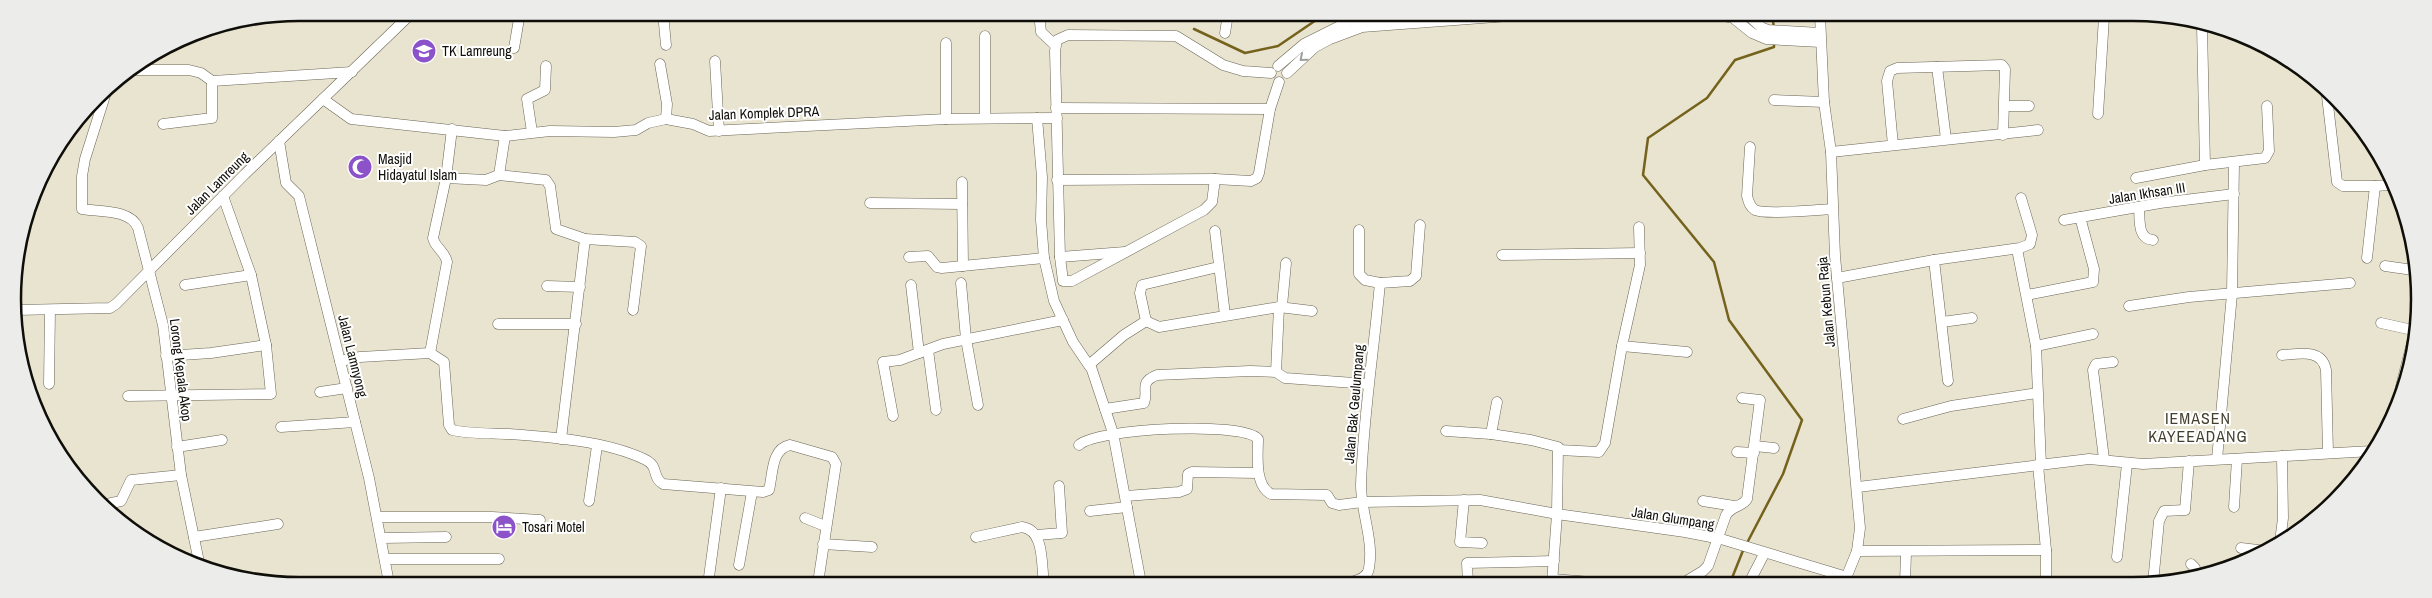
<svg xmlns="http://www.w3.org/2000/svg" width="2432" height="598" font-family="'Archivo Narrow',sans-serif">
  <style>
    .green { fill: #ead07a }
    .lines { fill: none; stroke-linecap: round; stroke-linejoin: round }
    .stream { stroke: #74621d; stroke-width: 2.5 }
    .minor-casing { stroke: #6a6555; stroke-width: 11 }
    .minor { stroke: #fff; stroke-width: 10 }
    .oneway { stroke: #9f9f9c }
    .labels { text-anchor: middle; stroke-width: 4; stroke-linejoin: round; paint-order: stroke }
    .poi-label { font-size: 14px; fill: #100e08; stroke: #fff; text-anchor: start }
    .street-label { font-size: 14px; fill: #100e08; stroke: #fff }
    .quarter-label { font-size: 16px; letter-spacing: 1px; fill: #444030; stroke: #fff }
    .rim { fill: none; stroke: #100e08; stroke-width: 2.5 }
  </style>
  <rect width="100%" height="100%" fill="#e9e4d0"/>
  <!-- green -->
  <polygon class="green" points="17,316 21,316 22,365"/>
  <g class="lines">
    <!-- stream -->
    <g class="stream">
      <polyline points="1772,14 1774,28"/>
      <polyline points="1194,29 1245,53 1278,46 1325,14"/>
      <polyline points="1747,543 1783,474 1802,420 1729,320 1714,262 1643,175 1648,138 1707,98 1735,60 1774,47 1774,43"/>
      <polyline points="1730,583 1744,548"/>
    </g>
    <defs>
      <g id="minor">
        <polyline points="663,13 666,45"/>
        <polyline points="1039,13 1041,32 1055,45"/>
        <polyline points="1723,14 1728,17 1737,14"/>
        <polyline points="1747,14 1761,27 1768,30 1820,33"/>
        <polyline points="1820,15 1824,102 1831,152 1835,256 1860,528 1857,551 1844,583"/>
        <polyline points="2096,15 2104,17 2098,114"/>
        <polyline points="2104,15 2178,17"/>
        <polyline points="1732,17 1752,33 1766,39 1820,42"/>
        <polyline points="2202,26 2205,165"/>
        <polyline points="1225,33 1228,14"/>
        <polyline points="514,48 520,13"/>
        <polyline points="715,61 719,131"/>
        <polyline points="660,64 667,104 666,119"/>
        <polyline points="1278,66 1304,44 1350,21 1400,14"/>
        <polyline points="1937,67 1946,139"/>
        <polyline points="133,70 189,70 201,73 212,81 352,72"/>
        <polyline points="1287,73 1315,47 1330,39 1362,27 1536,14"/>
        <path d="M108 86 85 159 82 176V209C99 212 131 209 138 228L163 325 181 475 199 562"/>
        <polyline points="2327,96 2337,182 2343,186 2375,186 2367,258"/>
        <polyline points="323,99 351,119 505,136 550,131 614,132 636,130 648,123 666,119 693,124 709,131 946,119 1057,118"/>
        <polyline points="1774,100 1824,102"/>
        <polyline points="2005,106 2029,106"/>
        <polyline points="1056,108 1270,109"/>
        <polyline points="985,118 985,36"/>
        <polyline points="1037,118 1042,177 1041,220 1044,258 1054,301 1073,342 1090,367"/>
        <polyline points="946,119 946,43"/>
        <polyline points="163,124 212,118 212,81"/>
        <polyline points="532,132 527,99 545,90 546,66"/>
        <polyline points="279,141 286,183 299,196 369,478 389,583"/>
        <polyline points="1893,145 1887,81 1890,71 1897,68 2002,65 2005,69 2003,135"/>
        <path d="M1750 147 1747 196C1749 202 1749 206 1755 210 1765 215 1818 210 1832 209"/>
        <polyline points="1831,152 2038,130"/>
        <polyline points="499,175 505,136"/>
        <polyline points="446,178 486,180 499,175 546,180 550,186 556,229 585,239 561,439"/>
        <polyline points="2136,178 2205,165 2265,158 2269,151 2267,106"/>
        <polyline points="1215,179 1212,202 1204,210 1072,281 1063,281 1060,257 1055,51 1057,40 1068,35 1176,36 1223,65 1243,71 1271,73"/>
        <polyline points="1057,180 1215,179 1251,181 1257,178 1259,173 1270,109 1279,82"/>
        <polyline points="962,182 963,266"/>
        <polyline points="2375,186 2390,185"/>
        <polyline points="870,203 962,204"/>
        <path d="M2139 207C2140 219 2137 239 2153 240"/>
        <polyline points="2064,220 2160,203 2234,194"/>
        <polyline points="1215,231 1225,315"/>
        <polyline points="585,239 635,242 641,246 633,310"/>
        <polyline points="2017,249 2036,346 2041,465"/>
        <polyline points="1502,255 1640,253"/>
        <polyline points="909,257 928,256 937,267 942,268 1044,258"/>
        <polyline points="1060,257 1125,252"/>
        <polyline points="2385,266 2413,270"/>
        <polyline points="1837,278 1934,260"/>
        <polyline points="961,283 966,339 978,405"/>
        <polyline points="1380,283 1410,281 1416,276 1420,225"/>
        <polyline points="185,285 251,275"/>
        <polyline points="911,285 919,353"/>
        <polyline points="547,286 580,287"/>
        <polyline points="2027,295 2093,282 2094,269 2080,217"/>
        <polyline points="1282,306 1286,263"/>
        <polyline points="2129,306 2189,297 2350,283"/>
        <polyline points="1279,307 1312,311"/>
        <polyline points="16,310 110,308 116,304 245,174 412,13"/>
        <polyline points="1146,321 1159,327 1279,307 1276,372"/>
        <polyline points="1942,322 1972,318"/>
        <polyline points="2381,323 2417,331"/>
        <polyline points="498,324 576,324"/>
        <polyline points="1622,346 1687,352"/>
        <polyline points="2036,346 2093,334"/>
        <polyline points="928,350 936,410"/>
        <path d="M430 353 447 262C445 251 435 248 433 238L446 178 452 129"/>
        <path d="M2282 355C2299 354 2322 348 2326 370L2328 453"/>
        <polyline points="166,356 211,353 266,345"/>
        <path d="M340 361 360 357 430 353 444 362 449 425 452 430C470 434 490 433 509 434 551 437 606 441 644 459 660 466 651 477 663 484L763 492 769 490C773 474 771 449 790 445L832 457 836 464 818 583"/>
        <polyline points="1948,381 1934,260 2020,248 2030,244 2032,235 2021,198"/>
        <polyline points="49,384 50,310"/>
        <polyline points="320,392 347,388"/>
        <polyline points="128,396 271,394 266,345 251,275 223,196"/>
        <path d="M1105 409 1144 403C1149 389 1138 383 1157 375L1250 371 1276 372 1285 378 1368 384"/>
        <polyline points="2395,410 2416,327"/>
        <polyline points="893,416 883,362 900,360 943,344 1063,320"/>
        <polyline points="1903,419 1951,406 2037,393"/>
        <polyline points="281,427 355,422"/>
        <polyline points="1446,431 1491,434"/>
        <path d="M1079 445C1097 428 1244 421 1258 439 1258 454 1254 485 1271 494L1327 495 1332 503 1339 505 1362 502 1480 500 1557 514 1558 447 1531 440 1491 434 1497 402"/>
        <polyline points="1755,446 1774,448"/>
        <polyline points="177,447 222,440"/>
        <polyline points="1559,450 1599,452 1605,443 1622,346 1640,265 1639,227"/>
        <polyline points="1737,452 1754,453"/>
        <polyline points="2104,459 2093,370 2096,364 2113,362"/>
        <polyline points="2217,459 2232,294 2234,163"/>
        <polyline points="2038,465 2046,550 2046,583"/>
        <polyline points="1858,487 2089,459 2143,464 2372,451"/>
        <polyline points="1126,496 1179,492 1187,489 1188,474 1192,472 1258,473"/>
        <polyline points="1464,500 1460,542 1482,543"/>
        <polyline points="589,501 597,446"/>
        <polyline points="1703,501 1734,506"/>
        <polyline points="107,504 121,501 131,480 181,475"/>
        <polyline points="2234,507 2237,459"/>
        <polyline points="1090,511 1127,507"/>
        <polyline points="377,517 492,517 540,520"/>
        <polyline points="805,518 825,526"/>
        <polyline points="1036,535 1062,533 1059,486"/>
        <polyline points="194,537 278,524"/>
        <path d="M976 537 1022 527C1045 530 1041 565 1044 583"/>
        <polyline points="382,538 446,537"/>
        <polyline points="2280,542 2283,518 2282,456"/>
        <polyline points="823,544 872,547"/>
        <polyline points="2241,548 2266,551"/>
        <polyline points="1857,551 2046,550"/>
        <polyline points="2117,557 2127,464"/>
        <polyline points="386,559 499,559"/>
        <polyline points="2191,564 2195,568 2194,576"/>
        <polyline points="739,565 752,492"/>
        <polyline points="709,577 721,488"/>
        <polyline points="1552,579 1604,583"/>
        <polyline points="1141,583 1113,433 1090,364 1124,335 1146,321 1140,293 1142,285 1218,267"/>
        <path d="M1349 583C1357 580 1368 578 1369 568 1374 541 1361 512 1361 485 1363 417 1374 350 1380 283L1365 280 1359 274V230"/>
        <polyline points="1468,583 1467,563 1554,561"/>
        <polyline points="1552,583 1557,514 1685,532 1721,539 1847,577"/>
        <path d="M1683 583 1703 571 1708 566 1726 515C1731 506 1742 507 1747 499L1760 400 1742 398"/>
        <polyline points="1749,583 1764,554"/>
        <polyline points="1905,583 1906,553"/>
        <polyline points="2153,583 2159,521 2164,511 2185,510 2189,461"/>
      </g>
    </defs>
    <!-- minor casing -->
    <use href="#minor" class="minor-casing"/>
    <!-- minor -->
    <use href="#minor" class="minor"/>
  </g>
  <!-- one-way arrows -->
  <defs><path id="oneway-chevron" d="M-2-3.5L2.5 0L-2 3.5" fill="none" stroke-width="1.6" stroke-linecap="round" stroke-linejoin="round" transform="scale(1.25)"/></defs>
  <use class="oneway" href="#oneway-chevron" transform="translate(1303 58) rotate(139)"/>
  <!-- icons -->
  <defs>
    <symbol id="school-disc" viewBox="-11 -11 22 22"><circle r="9.5" fill="#8c52c9" stroke="#fff"/><path d="M0-5L7-2L0 1L-7-2ZM-4 1L0 2.5L4 1V4Q0 6-4 4Z" fill="#fff"/></symbol>
    <symbol id="mosque-disc" viewBox="-11 -11 22 22"><circle r="9.5" fill="#8c52c9" stroke="#fff"/><path d="M3.5-4.9A6 6 0 1 0 3.5 4.9A5 5 0 1 1 3.5-4.9Z" fill="#fff"/></symbol>
    <symbol id="hotel-disc" viewBox="-11 -11 22 22"><circle r="9.5" fill="#8c52c9" stroke="#fff"/><path d="M-6-4.5h1.5V1H6V5H4.5V3h-9V5H-6ZM-4 0a1.8 1.8 0 1 1 3.6 0ZM.5 0V-2.5h3Q6-2.5 6 0Z" fill="#fff"/></symbol>
  </defs>
  <g fill-rule="evenodd">
    <use href="#school-disc" x="410" y="37" width="28" height="28"/>
    <use href="#mosque-disc" x="346" y="153" width="28" height="28"/>
    <use href="#hotel-disc" x="490" y="513" width="28" height="28"/>
  </g>
  <g class="labels">
    <!-- poi labels -->
    <g class="poi-label">
      <text x="442" y="56">TK Lamreung</text>
      <text x="378" y="164">Masjid<tspan x="378" dy="16">Hidayatul Islam</tspan></text>
      <text x="522" y="532">Tosari Motel</text>
    </g>
    <!-- street labels -->
    <g class="street-label">
      <text transform="translate(764 113) rotate(-2)" y="5">Jalan Komplek DPRA</text>
      <text transform="translate(217 183) rotate(-45)" y="5">Jalan Lamreung</text>
      <text transform="translate(2147 193) rotate(-9)" y="5">Jalan Ikhsan III</text>
      <text transform="translate(1826 302) rotate(-95)" y="5">Jalan Kebun Raja</text>
      <text transform="translate(353 356) rotate(76)" y="5">Jalan Lamnyong</text>
      <text transform="translate(181 370) rotate(83)" y="5">Lorong Kepala Akop</text>
      <text transform="translate(1354 404) rotate(-85)" y="5">Jalan Bak Geulumpang</text>
      <text transform="translate(1673 518) rotate(9)" y="5">Jalan Glumpang</text>
    </g>
    <!-- quarter labels -->
    <g class="quarter-label">
      <text x="2198" y="424">IEMASEN<tspan x="2198" dy="18">KAYEEADANG</tspan></text>
    </g>
  </g>
  <!-- crop -->
  <path d="M0 0H2432V598H0ZM299 21H2133A278 278 0 0 1 2411 299V299A278 278 0 0 1 2133 577H299A278 278 0 0 1 21 299V299A278 278 0 0 1 299 21Z" fill="#ececeb" fill-rule="evenodd"/>
  <path class="rim" d="M299 21H2133A278 278 0 0 1 2411 299V299A278 278 0 0 1 2133 577H299A278 278 0 0 1 21 299V299A278 278 0 0 1 299 21Z"/>
</svg>
